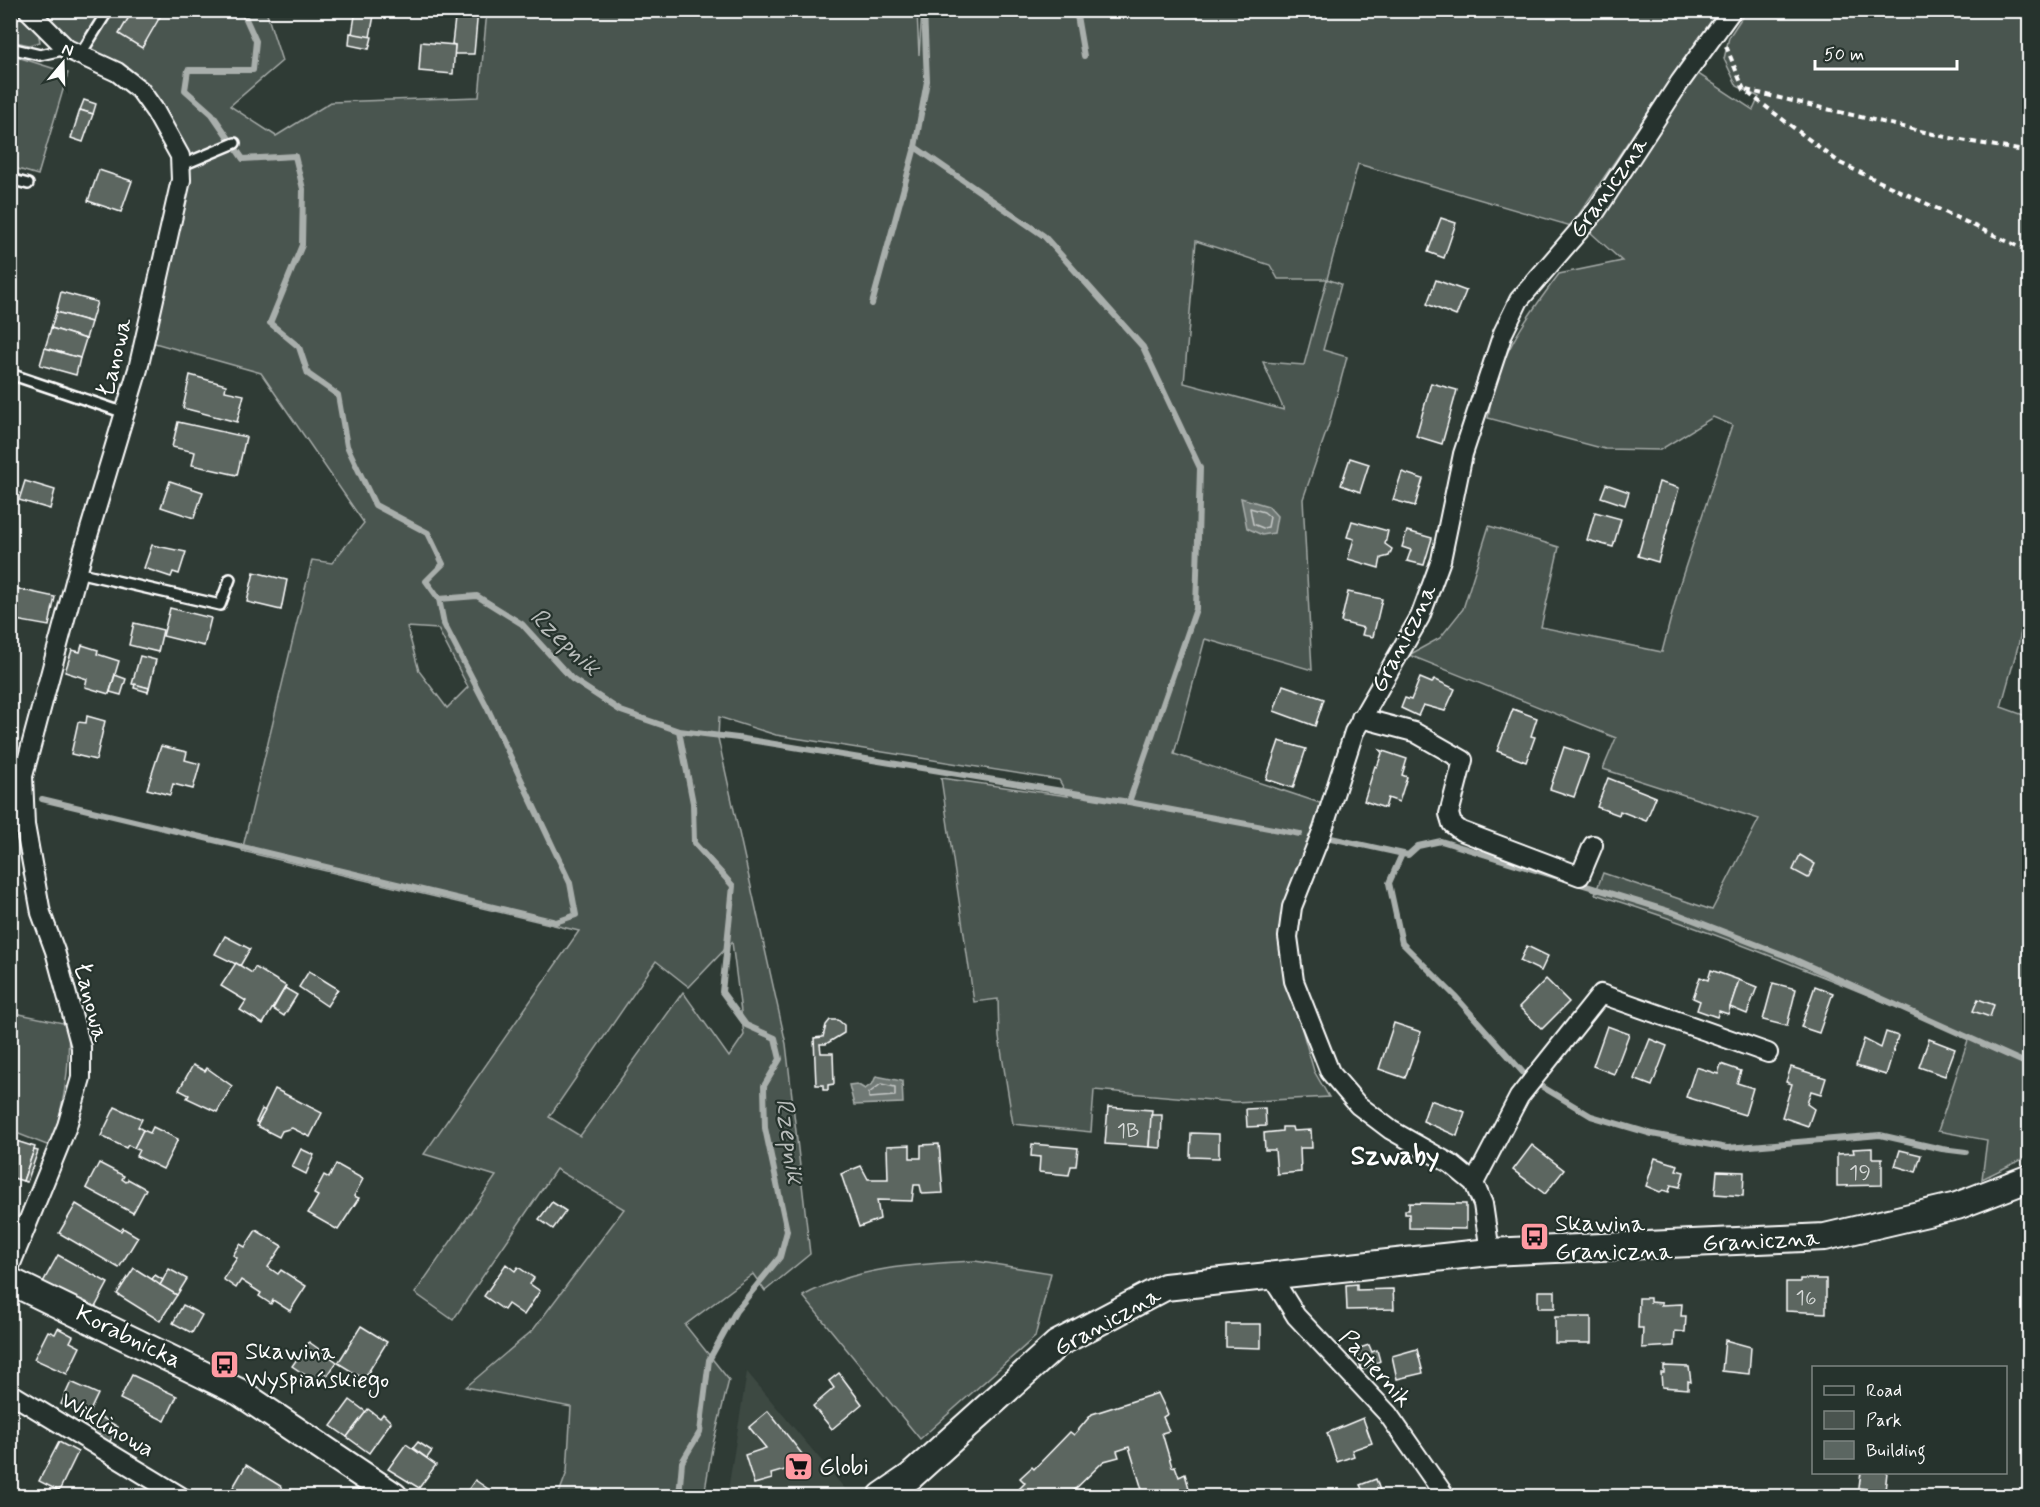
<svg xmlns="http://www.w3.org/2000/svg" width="2040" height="1507" font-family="Mynerve,sans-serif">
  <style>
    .built { fill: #3c4842 }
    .green { fill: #4a544f; stroke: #a4aaa7; stroke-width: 1.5; fill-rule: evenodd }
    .water { fill: #707975; stroke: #a9afac; stroke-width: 1.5 }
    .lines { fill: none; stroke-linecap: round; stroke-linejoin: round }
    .shore { stroke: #c6c9c8; stroke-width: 1.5 }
    .stream { stroke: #a9afac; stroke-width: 6 }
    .building { fill: #5b6661; stroke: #fff; stroke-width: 1.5 }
    .lane-casing { stroke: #fff; stroke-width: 14 }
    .street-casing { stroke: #fff; stroke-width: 22 }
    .secondary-casing { stroke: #fff; stroke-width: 30 }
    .path { stroke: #fff; stroke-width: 4; stroke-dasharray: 6 4.5; stroke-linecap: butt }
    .lane { stroke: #26332d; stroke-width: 9 }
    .street { stroke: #26332d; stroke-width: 18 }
    .secondary { stroke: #26332d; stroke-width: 26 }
    .labels { text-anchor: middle; stroke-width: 4.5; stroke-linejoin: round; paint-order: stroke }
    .number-label { font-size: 21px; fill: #d6d9d8 }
    .street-label { font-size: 24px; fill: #fff; stroke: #26332d }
    .poi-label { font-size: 24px; fill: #fff; stroke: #26332d; text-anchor: start }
    .water-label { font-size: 26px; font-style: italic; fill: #b8bcba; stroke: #26332d }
    .neighbourhood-label { font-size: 26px; font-weight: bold; fill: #fff; stroke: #26332d }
  </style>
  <rect width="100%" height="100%" fill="#2f3b35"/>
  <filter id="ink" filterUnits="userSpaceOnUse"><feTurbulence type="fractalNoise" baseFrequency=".0167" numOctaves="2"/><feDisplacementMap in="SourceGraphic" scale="12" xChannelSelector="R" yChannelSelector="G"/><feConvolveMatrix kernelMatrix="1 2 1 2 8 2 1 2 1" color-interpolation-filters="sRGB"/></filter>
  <g filter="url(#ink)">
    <!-- built -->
    <polygon class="built" points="747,1372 851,1496 727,1496"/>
    <!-- green -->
    <g class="green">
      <polygon points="10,11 19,11 38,31 40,42 29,45 11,41"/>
      <path d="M40 11H266L282 61 230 106 276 136 331 102 479 97 487 11H917L919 55 922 11H1728L1693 56 1666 86 1571 226 1358 164 1327 279 1341 284 1323 350 1347 357 1329 424 1303 499 1312 670 1205 639 1174 754 1320 803 1288 981 1314 1071 1329 1097 1235 1102 1094 1090 1091 1132 1013 1124 999 1037 998 999 974 1002 941 778 1068 796 1059 780 776 735 719 717 718 738 786 1044 810 1254 765 1291 753 1274 685 1325 729 1380 712 1448 704 1496H558L567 1472 571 1407 466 1387 533 1330 624 1209 556 1169 453 1320 415 1293 496 1176 424 1154 579 931 242 851 312 560 332 563 364 523 261 373 151 342 187 151 148 86 118 65 67 42 55 23ZM1196 241 1270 265 1278 279H1327L1304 365 1263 362 1284 410 1184 383ZM407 627 438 629 468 687 447 708 419 671ZM732 942 744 1035 729 1057 683 992 580 1136 549 1117 656 961 689 987Z"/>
      <path d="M1746 11H2029L2030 589 2018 646 2001 707 2029 717V1156L1982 1179 1987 1140 1938 1131 1969 1037C1845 985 1723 934 1595 894L1603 873 1712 910 1759 819 1603 769 1616 738 1409 655 1440 638 1463 609 1489 526 1559 547 1541 627 1662 652 1680 583 1732 425 1713 417 1660 450 1605 449 1488 418C1497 357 1523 322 1559 274L1622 261 1590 232 1697 73 1753 110 1759 97 1737 86 1724 59 1729 37Z"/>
      <polygon points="11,55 68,73 38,175 11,167"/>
      <path d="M10 1012 68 1024C71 1070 63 1103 52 1147L11 1131Z"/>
      <path d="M975 1261 1051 1273 1035 1337 920 1439 803 1296C856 1267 916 1264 975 1261Z"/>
    </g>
    <!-- water -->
    <g class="water">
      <polygon points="1241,498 1268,506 1277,516 1274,533 1262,535 1247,528"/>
      <polygon points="876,1076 902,1081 903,1103 854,1105 849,1085 857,1084 865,1089 873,1083"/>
    </g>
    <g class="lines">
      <!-- shore -->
      <g class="shore">
        <polygon points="1250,508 1264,512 1270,517 1268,527 1263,528 1253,524"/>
        <polygon points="881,1084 895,1087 895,1096 869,1098 869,1093"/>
      </g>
      <!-- stream -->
      <g class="stream">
        <polyline points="242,10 256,41 253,70 188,70 185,90 212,114 243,159 295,156 303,189 302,245 270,323 299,347 308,374 338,395 347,446 375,505 428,533 443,564 426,581 439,599 477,596 522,624 572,679 621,711 679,731 693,803 694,843 733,886 722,992 746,1025 775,1038 780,1059 764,1086 765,1128 787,1231 780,1257 736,1311 709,1360 700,1432 682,1462 679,1496"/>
        <polyline points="1076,10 1084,56"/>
        <polyline points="915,147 1044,236 1143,347 1200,468 1196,609 1129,802"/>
        <polyline points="872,304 915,147 927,81 924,10"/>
        <polyline points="679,731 738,738 1129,802 1300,834"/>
        <polyline points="42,799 556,922 576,915 570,883 486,705 444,624 439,599"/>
        <polyline points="1331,838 1408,855 1418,846 1441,841 1561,878"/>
        <polyline points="1402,854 1389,883 1402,943 1455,996 1527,1077"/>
        <polyline points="1577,883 1675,913 1789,957 2030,1065"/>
        <polyline points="1536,1083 1591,1116 1652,1134 1727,1148 1880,1135 1942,1149 1966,1152"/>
      </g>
    </g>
    <!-- building -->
    <g class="building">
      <polygon points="133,10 154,10 161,15 142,48 119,34"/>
      <polygon points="356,10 375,10 370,37 352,34"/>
      <polygon points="456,10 478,10 474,54 454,54 455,45 452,44"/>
      <polygon points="350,33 372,37 369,49 349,45"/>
      <polygon points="421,42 455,45 453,74 419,71"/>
      <polygon points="84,100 96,104 93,114 80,110"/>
      <polygon points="80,110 93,114 83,142 71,138"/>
      <polygon points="99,170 132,181 121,212 88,201"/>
      <polygon points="10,207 16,209 10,229"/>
      <polygon points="1441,218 1456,223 1444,258 1428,252"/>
      <polygon points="1436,280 1466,291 1456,316 1427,304"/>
      <polygon points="61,292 97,302 91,322 56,312"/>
      <polygon points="56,312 91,322 86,339 51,328"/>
      <polygon points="51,328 86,339 80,358 45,348"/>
      <polygon points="45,348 80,358 76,375 40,365"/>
      <polygon points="190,375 226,385 225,391 244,395 237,422 183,408"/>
      <polygon points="1431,383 1457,390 1442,444 1416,436"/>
      <polygon points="178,422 246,437 237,475 192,465 195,452 172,447"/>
      <polygon points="1350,458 1369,464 1360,492 1341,485"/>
      <polygon points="1402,472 1423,479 1415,506 1393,500"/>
      <polygon points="25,481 55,490 50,509 19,500"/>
      <polygon points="170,481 203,492 194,518 161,507"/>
      <polygon points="1659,482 1679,488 1658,562 1638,556"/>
      <polygon points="1606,484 1629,492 1625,505 1601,497"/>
      <polygon points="1595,512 1621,519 1613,547 1587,540"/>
      <polygon points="1352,521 1388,531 1385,544 1392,549 1389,556 1381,558 1379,568 1348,559 1354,539 1347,537"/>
      <polygon points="1407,531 1432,538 1424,565 1407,561 1411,550 1402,547"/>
      <polygon points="152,545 186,552 179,574 173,572 171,577 144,568"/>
      <polygon points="254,572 287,580 281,610 247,602"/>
      <polygon points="13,588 55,597 49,626 10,619"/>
      <polygon points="1348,592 1382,599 1373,637 1362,635 1364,628 1341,622"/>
      <polygon points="170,608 211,618 204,646 163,636"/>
      <polygon points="134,623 163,630 158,652 129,645"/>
      <polygon points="82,645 98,650 97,654 119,661 109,694 85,687 87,679 65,672 72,650 80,652"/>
      <polygon points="140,656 156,660 149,688 132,684"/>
      <polygon points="115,675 126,679 121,695 110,692"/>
      <polygon points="1420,678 1432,683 1434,679 1455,689 1445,711 1423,705 1418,716 1401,708 1405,698 1411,700"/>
      <polygon points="135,684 149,688 148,692 134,688"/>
      <polygon points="1283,685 1324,699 1315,726 1274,711"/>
      <polygon points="1513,709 1537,718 1531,736 1535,737 1526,762 1497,751"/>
      <polygon points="87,716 105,721 96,760 71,754 78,722 86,723"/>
      <polygon points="1279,741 1306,749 1293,788 1266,779"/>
      <polygon points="161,746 187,752 185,760 200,764 193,789 173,784 170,795 147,789"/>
      <polygon points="1564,747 1589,755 1574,797 1550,789"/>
      <polygon points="1380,750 1407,759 1402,775 1407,777 1399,802 1388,798 1385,808 1364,801 1375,766 1377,767 1382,753"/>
      <polygon points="1608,778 1656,797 1646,821 1620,811 1619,815 1597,807"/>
      <polygon points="1800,855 1815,864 1808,878 1793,870"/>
      <polygon points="225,936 250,949 240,966 215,954"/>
      <polygon points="1527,946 1548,956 1541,971 1520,961"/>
      <polygon points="236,963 252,973 255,967 286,986 263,1024 240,1010 246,1001 221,986"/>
      <polygon points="1711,970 1739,980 1728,1014 1719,1011 1717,1017 1697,1010 1700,1001 1693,998 1700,977 1708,980"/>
      <polygon points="309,971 338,989 327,1006 299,987"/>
      <polygon points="1546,979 1569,1002 1542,1029 1519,1007"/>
      <polygon points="1739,980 1757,987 1747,1014 1730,1007"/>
      <polygon points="1773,983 1796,989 1787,1026 1763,1020"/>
      <polygon points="1815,986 1833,993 1819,1033 1801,1027"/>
      <polygon points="285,988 297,995 284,1016 273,1009"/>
      <polygon points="1978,999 1994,1005 1990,1017 1973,1011"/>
      <polygon points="830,1020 838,1020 844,1025 844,1033 826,1044 820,1044 821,1053 833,1053 834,1084 828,1085 828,1090 823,1090 823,1085 816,1085 814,1038 823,1037 826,1025"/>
      <polygon points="1394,1023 1421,1032 1405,1078 1379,1069"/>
      <polygon points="1607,1026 1629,1034 1614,1074 1593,1066"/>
      <polygon points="1886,1032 1898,1036 1886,1075 1856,1066 1864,1039 1881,1048"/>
      <polygon points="1650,1039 1667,1046 1652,1086 1634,1079"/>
      <polygon points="1929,1039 1955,1049 1945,1076 1919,1067"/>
      <polygon points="1721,1064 1741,1071 1737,1083 1753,1088 1745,1115 1686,1097 1696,1067 1718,1074"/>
      <polygon points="193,1065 205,1071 207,1068 232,1086 217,1112 187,1098 189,1095 179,1090"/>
      <polygon points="1791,1067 1826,1078 1821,1094 1811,1091 1807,1104 1814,1109 1808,1126 1782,1117 1792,1084 1786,1082"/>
      <polygon points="275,1089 322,1113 310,1137 292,1128 282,1131 279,1137 257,1126"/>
      <polygon points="1430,1100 1465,1112 1457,1136 1423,1121"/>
      <polygon points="115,1107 142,1119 138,1127 143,1130 134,1148 128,1145 126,1148 101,1136"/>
      <polygon points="1108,1107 1152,1110 1149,1147 1105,1144"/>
      <polygon points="1265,1108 1266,1126 1247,1127 1246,1109"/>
      <polygon points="262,1109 265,1111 258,1123 256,1122"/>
      <polygon points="1151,1115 1162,1115 1161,1148 1149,1147"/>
      <polygon points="153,1127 178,1139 163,1169 136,1156 139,1150 134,1148 143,1130 150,1133"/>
      <polygon points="1282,1127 1292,1127 1293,1131 1311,1130 1312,1148 1300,1148 1301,1172 1277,1174 1275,1150 1265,1150 1264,1133 1282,1131"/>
      <polygon points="1191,1133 1219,1134 1219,1158 1190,1157"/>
      <polygon points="10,1139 35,1147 23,1181 10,1177"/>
      <polygon points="939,1144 943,1193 922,1194 920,1185 914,1185 912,1201 877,1200 880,1219 859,1227 841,1174 861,1166 868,1179 888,1179 887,1146 910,1145 910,1158 921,1158 921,1145"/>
      <polygon points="1032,1144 1078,1148 1076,1166 1071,1166 1069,1175 1039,1172 1040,1157 1031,1156"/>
      <polygon points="1532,1145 1564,1170 1545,1194 1513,1170"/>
      <polygon points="1872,1148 1872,1158 1882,1158 1882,1185 1837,1186 1837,1154 1854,1153 1853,1149"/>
      <polygon points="301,1149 314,1155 306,1174 292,1167"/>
      <polygon points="34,1150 38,1151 27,1182 23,1181"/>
      <polygon points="1900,1150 1921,1155 1916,1172 1895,1166"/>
      <polygon points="1655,1158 1678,1165 1676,1170 1684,1172 1680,1187 1671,1185 1669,1192 1663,1190 1660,1192 1646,1186"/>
      <polygon points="99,1163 124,1176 122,1179 126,1182 128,1179 146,1189 133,1213 86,1188"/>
      <polygon points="336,1164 363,1179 354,1196 359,1198 338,1230 308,1213 318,1196 314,1194 324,1175 329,1178"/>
      <polygon points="1717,1171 1744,1172 1743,1196 1715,1194"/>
      <polygon points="552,1202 566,1211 553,1229 539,1219"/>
      <polygon points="1409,1203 1466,1204 1466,1229 1409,1228 1409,1214 1405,1214 1405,1210 1409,1210"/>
      <polygon points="76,1204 121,1231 123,1228 138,1237 119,1268 59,1233"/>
      <polygon points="10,1221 21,1226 10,1247"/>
      <polygon points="256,1230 282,1246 268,1267 278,1274 281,1270 306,1286 290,1311 273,1300 271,1304 259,1296 261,1293 241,1280 236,1288 223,1279 237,1258 233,1255 240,1244 245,1247"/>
      <polygon points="58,1255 108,1283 93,1311 42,1284"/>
      <polygon points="506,1264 515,1271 518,1267 534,1278 530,1284 540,1291 524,1315 508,1304 504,1310 484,1296"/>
      <polygon points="134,1268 177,1295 160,1321 117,1294"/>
      <polygon points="169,1269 187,1279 177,1295 160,1285"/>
      <polygon points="155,1275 163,1280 160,1285 152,1279"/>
      <polygon points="1800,1279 1826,1279 1826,1313 1786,1311 1786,1282 1800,1282"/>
      <polygon points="1357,1284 1357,1290 1393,1289 1394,1309 1347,1310 1346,1285"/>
      <rect x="1538" y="1291" width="17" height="17"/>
      <polygon points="1639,1298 1650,1298 1650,1302 1662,1303 1661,1305 1682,1304 1681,1316 1686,1316 1685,1332 1675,1331 1674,1346 1642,1348 1643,1328 1638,1328"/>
      <polygon points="183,1305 202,1315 192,1333 173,1323"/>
      <rect x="1555" y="1317" width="36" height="26"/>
      <polygon points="1226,1324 1261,1324 1261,1348 1226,1347"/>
      <polygon points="361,1326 387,1342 364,1379 338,1363"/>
      <polygon points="58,1328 73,1336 70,1342 80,1347 67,1374 34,1359 48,1331 55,1334"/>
      <polygon points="1725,1340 1751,1347 1749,1374 1722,1371"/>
      <polygon points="309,1342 337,1362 328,1375 324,1372 317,1383 292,1366"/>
      <polygon points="1369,1345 1372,1352 1377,1350 1380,1361 1361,1370 1357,1349"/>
      <polygon points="1417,1349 1423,1373 1397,1379 1392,1356"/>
      <polygon points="1664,1366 1689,1367 1691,1382 1688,1381 1688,1389 1662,1387 1661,1373 1664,1373"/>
      <polygon points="839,1373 862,1404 832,1429 813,1406 834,1388 829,1381"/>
      <polygon points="132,1375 177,1396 165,1421 120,1399"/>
      <polygon points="71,1382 98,1394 88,1415 61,1404"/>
      <polygon points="1158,1393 1168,1414 1163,1417 1169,1431 1162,1433 1172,1467 1175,1466 1179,1477 1185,1474 1189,1488 1171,1493 1172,1496 1144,1496 1129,1447 1117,1451 1119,1457 1104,1461 1068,1496 1007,1496 1012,1496 1025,1483 1020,1478 1032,1467 1034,1469 1070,1432 1074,1435 1092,1414"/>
      <polygon points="350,1400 366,1412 347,1437 331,1426"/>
      <polygon points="368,1409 380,1418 383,1414 391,1422 369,1453 347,1437"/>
      <polygon points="768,1411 810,1464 794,1476 788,1469 771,1474 772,1479 754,1484 745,1455 766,1448 749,1427"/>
      <polygon points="101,1417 118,1427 109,1443 92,1434"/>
      <polygon points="1363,1418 1372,1443 1352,1450 1354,1456 1337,1462 1327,1433"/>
      <polygon points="59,1442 78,1452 59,1491 39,1481"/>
      <polygon points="418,1442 432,1451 427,1458 413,1448"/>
      <polygon points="406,1444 436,1465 419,1488 388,1469"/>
      <polygon points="246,1465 282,1487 276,1496 244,1496 232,1489"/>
      <polygon points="1861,1472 1887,1472 1885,1491 1859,1488"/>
      <polygon points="1376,1479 1382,1496 1351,1496 1350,1494 1362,1489 1360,1485"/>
      <polygon points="475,1480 497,1495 496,1496 464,1496"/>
      <polygon points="10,1490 24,1496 10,1496"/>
    </g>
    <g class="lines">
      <defs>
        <g id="lane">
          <polyline points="10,48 40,55 67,49"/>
          <polyline points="80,55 108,10"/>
          <polyline points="180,166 235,143"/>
          <polyline points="10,179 28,184"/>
          <polyline points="10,374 125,413"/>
          <polyline points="77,572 220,605 230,579"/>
        </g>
        <g id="street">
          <polyline points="1361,718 1414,732 1463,760 1449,814 1452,824 1461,831 1580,876 1593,845"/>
          <polyline points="10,765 23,776 25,825 41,913 55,951 81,1047 81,1078 67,1126 10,1266"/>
          <polyline points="23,776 81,559 138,369 181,180 180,156 155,111 140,90 117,72 67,49 28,10"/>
          <polyline points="1474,1183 1519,1097 1601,994 1768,1053"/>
          <polyline points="1490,1252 1483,1204 1474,1183 1451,1164 1391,1130 1358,1105 1330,1072 1294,981 1288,937 1292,907 1323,829 1354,732 1420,617 1441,560 1463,454 1503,333 1519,300 1596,211 1680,82 1732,10"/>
          <polyline points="1270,1274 1296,1316 1388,1414 1445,1496"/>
          <polyline points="10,1393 180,1496"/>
        </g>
        <g id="secondary">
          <polyline points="10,1281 239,1392 394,1496"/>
          <polyline points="882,1496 911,1476 1057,1344 1165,1287 1490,1252 1825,1237 1957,1206 2030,1178"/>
        </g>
      </defs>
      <!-- lane casing -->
      <use href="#lane" class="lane-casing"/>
      <!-- street casing -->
      <use href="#street" class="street-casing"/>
      <!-- secondary casing -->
      <use href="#secondary" class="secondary-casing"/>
      <!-- path -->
      <g class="path">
        <polyline points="1726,46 1744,90 1840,163 2030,252"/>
        <polyline points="1746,90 1950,138 2030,152"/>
      </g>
      <!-- lane -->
      <use href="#lane" class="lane"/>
      <!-- street -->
      <use href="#street" class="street"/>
      <!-- secondary -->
      <use href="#secondary" class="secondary"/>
    </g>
  </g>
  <!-- icons -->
  <defs>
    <symbol id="bus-square" viewBox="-11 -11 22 22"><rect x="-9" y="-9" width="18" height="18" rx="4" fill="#ff9aa2" stroke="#26332d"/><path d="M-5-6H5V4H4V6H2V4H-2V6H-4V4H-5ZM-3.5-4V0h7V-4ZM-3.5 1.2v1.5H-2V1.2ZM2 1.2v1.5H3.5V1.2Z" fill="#111"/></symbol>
    <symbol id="supermarket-square" viewBox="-11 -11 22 22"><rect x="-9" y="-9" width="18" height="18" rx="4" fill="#ff9aa2" stroke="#26332d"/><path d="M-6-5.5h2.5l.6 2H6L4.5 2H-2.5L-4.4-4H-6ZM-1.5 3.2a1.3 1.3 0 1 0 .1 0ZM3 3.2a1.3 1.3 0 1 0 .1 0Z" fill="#111"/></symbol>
  </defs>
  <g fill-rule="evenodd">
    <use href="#bus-square" x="1518" y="1220" width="33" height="33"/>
    <use href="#bus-square" x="208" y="1348" width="33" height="33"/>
    <use href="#supermarket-square" x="782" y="1450" width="33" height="33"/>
  </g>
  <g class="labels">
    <!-- number labels -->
    <g class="number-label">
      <text x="1128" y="1137">1B</text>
      <text x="1860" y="1179">19</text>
      <text x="1806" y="1304">16</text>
    </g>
    <!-- street labels -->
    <g class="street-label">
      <text transform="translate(1608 187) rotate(-55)" y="8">Graniczna</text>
      <text transform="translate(114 357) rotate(-76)" y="8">Łanowa</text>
      <text transform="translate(1403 638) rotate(-63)" y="8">Graniczna</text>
      <text transform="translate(92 1002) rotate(76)" y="8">Łanowa</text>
      <text transform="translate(1761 1240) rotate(-3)" y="8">Graniczna</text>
      <text transform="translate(1107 1321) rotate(-29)" y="8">Graniczna</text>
      <text transform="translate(129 1336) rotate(26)" y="8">Korabnicka</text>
      <text transform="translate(1376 1368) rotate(48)" y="8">Pasternik</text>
      <text transform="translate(108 1424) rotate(31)" y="8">Wiklinowa</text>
    </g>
    <!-- poi labels -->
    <g class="poi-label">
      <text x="1555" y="1231">Skawina<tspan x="1555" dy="28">Graniczna</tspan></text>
      <text x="245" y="1359">Skawina<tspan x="245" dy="28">Wyspiańskiego</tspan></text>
      <text x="819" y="1474">Globi</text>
    </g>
    <!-- water labels -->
    <g class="water-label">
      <text transform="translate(566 641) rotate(43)" y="9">Rzepnik</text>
      <text transform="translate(791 1141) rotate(82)" y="9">Rzepnik</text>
    </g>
    <!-- neighbourhood labels -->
    <g class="neighbourhood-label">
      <text x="1395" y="1164">Szwaby</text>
    </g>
  </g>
  <!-- margin -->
  <rect width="2040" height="1507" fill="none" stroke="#26332d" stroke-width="36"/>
  <rect x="18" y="18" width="2004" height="1471" fill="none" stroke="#fff" stroke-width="2" filter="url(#ink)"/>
  <!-- legend -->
  <rect x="1812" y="1366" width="195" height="108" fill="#26332d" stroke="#7d8581" stroke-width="1.5"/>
  <rect x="1824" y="1386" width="30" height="9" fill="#26332d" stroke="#7d8581" stroke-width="1.5"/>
  <text x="1866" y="1396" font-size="18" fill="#ffffff">Road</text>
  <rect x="1824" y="1411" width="30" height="18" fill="#4a544f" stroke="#7d8581" stroke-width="1.5"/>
  <text x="1866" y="1426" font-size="18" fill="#ffffff">Park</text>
  <rect x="1824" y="1441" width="30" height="18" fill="#5b6661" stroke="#7d8581" stroke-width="1.5"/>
  <text x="1866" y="1456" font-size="18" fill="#ffffff">Building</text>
  <!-- north arrow -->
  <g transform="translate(63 63) rotate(19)" stroke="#26332d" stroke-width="4.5" paint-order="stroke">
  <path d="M0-4.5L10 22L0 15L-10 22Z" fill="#ffffff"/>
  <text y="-9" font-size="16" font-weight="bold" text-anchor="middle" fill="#ffffff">N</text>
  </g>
  <!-- scale -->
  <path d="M1815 60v9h142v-9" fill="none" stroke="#ffffff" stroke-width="3"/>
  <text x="1824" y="60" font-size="18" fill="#ffffff" stroke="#26332d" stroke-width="4.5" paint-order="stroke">50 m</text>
</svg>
